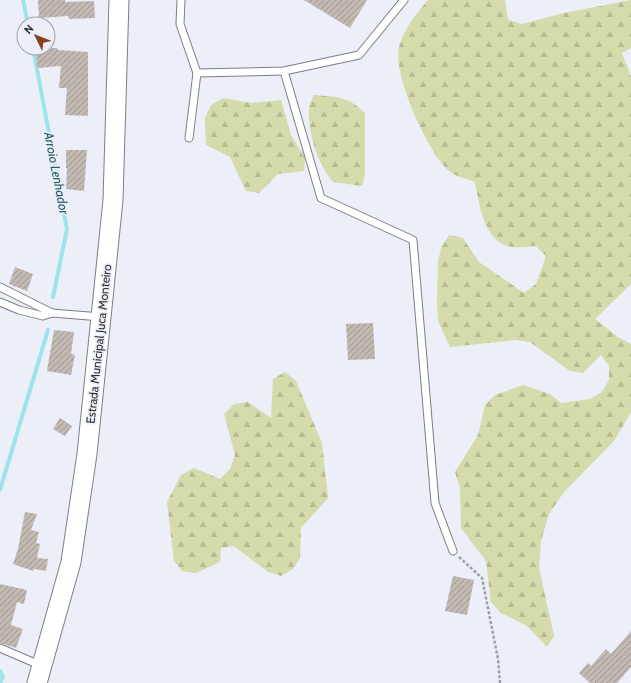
<svg xmlns="http://www.w3.org/2000/svg" width="631" height="683" font-family="Cabin,sans-serif">
  <style>
    .forest { fill: url(#forest-firs) }
    .lines { fill: none; stroke-linecap: round; stroke-linejoin: round }
    .stream { stroke: #9ce4eb; stroke-width: 4 }
    .building { fill: url(#building-hatch) }
    .lane-casing { stroke: #7d7f87; stroke-width: 9 }
    .secondary-casing { stroke: #7d7f87; stroke-width: 21 }
    .path { stroke: #9d9ea5; stroke-width: 2.5; stroke-dasharray: 3 2; stroke-linecap: butt }
    .lane { stroke: #fff; stroke-width: 7 }
    .secondary { stroke: #fff; stroke-width: 19 }
    .labels { text-anchor: middle; stroke-width: 3.5; stroke-linejoin: round; paint-order: stroke }
    .street-label { font-size: 12px; fill: #2b2b2f; stroke: #eceef8 }
    .water-label { font-size: 13px; font-style: italic; fill: #245f65; stroke: #eceef8 }
  </style>
  <defs>
    <pattern id="forest-firs" width="22" height="20" patternUnits="userSpaceOnUse"><rect width="22" height="20" fill="#d5dbab"/><path d="M5 1l3.5 6h-7zM16 11l3.5 6h-7z" fill="#b7bc93"/></pattern>
    <pattern id="building-hatch" width="6" height="6" patternUnits="userSpaceOnUse"><rect width="6" height="6" fill="#c2b9b3"/><path d="M-1 1l2-2M0 6l6-6M5 7l2-2" fill="none" stroke="#9e9792"/></pattern>
  </defs>
  <rect width="100%" height="100%" fill="#eceef8"/>
  <!-- forest -->
  <g class="forest">
    <path d="M428 0H505L508 20 522 24 564 13 631 0V48L622 53 631 77V284L595 319 618 337 631 344V412L614 441 564 492 549 514 541 541 539 568 554 636 547 647 527 626 501 613 491 602 486 561 461 528 460 488 455 472 478 435 485 405 495 395 523 385 550 394 561 403 590 399 602 392 609 380V366L601 355 583 373 570 371 530 342 516 340 450 347 438 321 437 306 438 262 441 248 449 235 463 238 479 262 524 293 536 284 546 256 536 246C528 246 516 249 508 246 484 240 479 203 475 182 467 179 455 176 449 171 428 153 392 74 399 47 404 29 416 14 428 0Z"/>
    <path d="M314 95C337 97 348 96 365 113V174L362 186 333 182C318 164 308 134 309 110 309 105 312 99 314 95Z"/>
    <polygon points="223,98 252,103 281,100 291,135 305,158 304,171 278,174 259,193 246,191 230,157 206,145 205,118 211,105"/>
    <polygon points="285,372 296,381 322,443 328,498 301,528 300,558 293,569 281,576 268,572 234,546 221,548 220,562 196,573 182,571 174,561 167,502 181,475 194,468 220,479 230,469 235,455 224,414 234,404 248,402 271,418 273,379"/>
  </g>
  <g class="lines">
    <!-- stream -->
    <g class="stream">
      <polyline points="23,0 28,24"/>
      <polyline points="33,48 67,229 53,297"/>
      <polyline points="0,490 48,330"/>
      <polyline points="0,671 3,677 0,683"/>
    </g>
  </g>
  <!-- building -->
  <g class="building">
    <polygon points="38,0 65,0 65,2 94,1 95,18 69,19 68,16 39,18"/>
    <polygon points="304,0 367,0 350,28"/>
    <polygon points="36,48 57,48 58,50 88,52 88,116 65,115 67,88 59,88 61,66 37,68"/>
    <polygon points="66,150 87,150 84,191 66,189 67,168 66,168"/>
    <polygon points="15,267 33,274 27,291 9,284"/>
    <polygon points="373,323 375,359 348,360 346,324"/>
    <polygon points="54,330 74,332 71,354 75,355 71,375 47,371"/>
    <polygon points="60,418 72,426 65,436 53,429"/>
    <polygon points="25,512 37,514 31,530 39,532 36,543 40,544 37,558 48,559 46,571 34,569 33,571 13,564 18,549"/>
    <polygon points="453,576 474,580 467,615 445,611"/>
    <polygon points="0,584 27,590 24,604 17,602 11,625 23,629 16,648 0,643"/>
    <polygon points="631,631 631,667 617,683 590,683 579,673 588,663 591,666 606,649 611,654"/>
  </g>
  <g class="lines">
    <defs>
      <g id="lane">
        <polyline points="181,0 180,24 197,73 189,138"/>
        <polyline points="284,71 321,198 413,240 435,503 453,551"/>
        <polyline points="197,73 284,71 359,55 404,0"/>
        <polyline points="0,287 52,313"/>
        <polyline points="0,302 19,310 43,316 52,313 101,317"/>
        <polyline points="0,648 42,666"/>
      </g>
      <polyline id="secondary" points="37,683 71,562 87,454 113,200 119,0"/>
    </defs>
    <!-- lane casing -->
    <use href="#lane" class="lane-casing"/>
    <!-- secondary casing -->
    <use href="#secondary" class="secondary-casing"/>
    <!-- path -->
    <polyline class="path" points="459,557 482,578 498,659 500,683"/>
    <!-- lane -->
    <use href="#lane" class="lane"/>
    <!-- secondary -->
    <use href="#secondary" class="secondary"/>
  </g>
  <g class="labels">
    <!-- street labels -->
    <g class="street-label">
      <text transform="translate(99 344) rotate(-84)" y="4">Estrada Municipal Juca Monteiro</text>
    </g>
    <!-- water labels -->
    <g class="water-label">
      <text transform="translate(57 173) rotate(79)" y="5">Arroio Lenhador</text>
    </g>
  </g>
  <!-- north arrow -->
  <g transform="translate(36 36) rotate(313)"><circle r="19" fill="#eceef8" stroke="#9fa0a8"/>
  <path d="M0-3L7 15L0 10L-7 15Z" fill="#87401e"/>
  <text y="-6" font-size="11" font-weight="bold" text-anchor="middle" fill="#2b2b2f">N</text>
  </g>
</svg>
